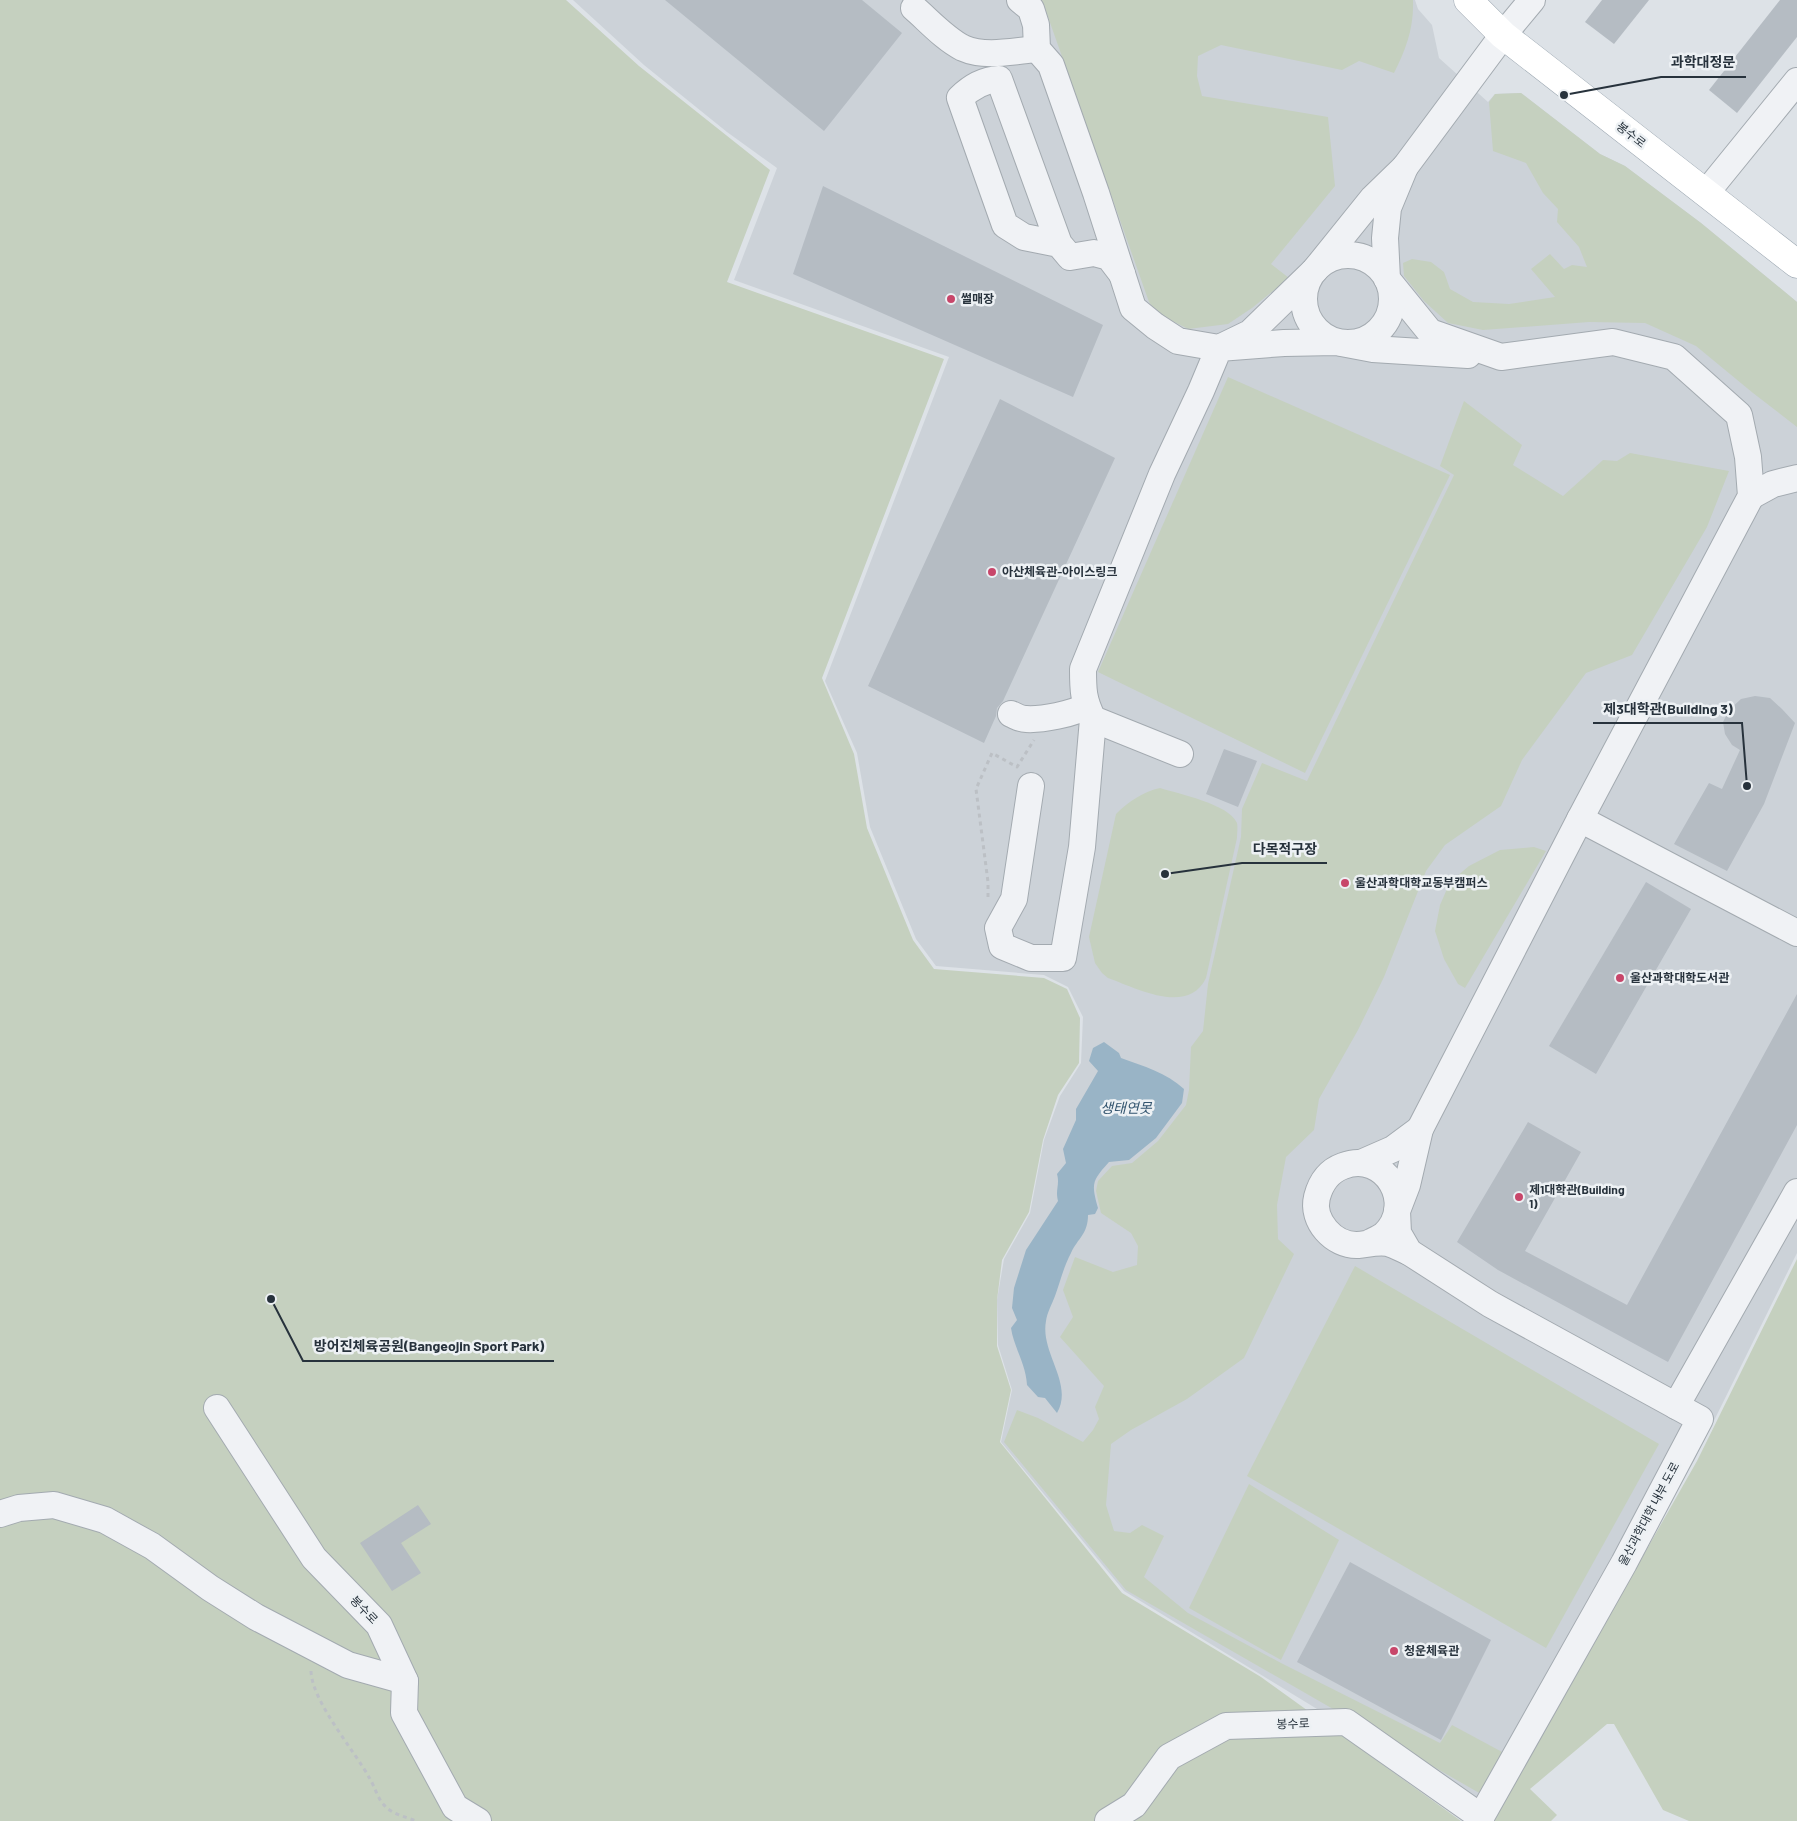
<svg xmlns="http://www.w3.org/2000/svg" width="1797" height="1821" font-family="Barlow,'Noto Sans KR',sans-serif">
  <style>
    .built { fill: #ccd2d8 }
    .green { fill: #c5d0bf }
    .water { fill: #99b4c6 }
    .building { fill: #b5bcc3 }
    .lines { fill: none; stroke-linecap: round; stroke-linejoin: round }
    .minor-casing { stroke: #a3aab0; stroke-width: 28 }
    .major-casing { stroke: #9da8b2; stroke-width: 29 }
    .path { stroke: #bcc0c5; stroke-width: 3; stroke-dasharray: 4 4; stroke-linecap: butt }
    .minor { stroke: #f0f2f5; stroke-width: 26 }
    .major { stroke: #fff; stroke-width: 28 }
    .poi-dot { fill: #c8466a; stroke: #edf1f4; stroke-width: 2 }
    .labels { text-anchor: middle; stroke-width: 5; stroke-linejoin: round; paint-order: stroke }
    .street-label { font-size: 12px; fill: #27323c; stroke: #edf1f4 }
    .poi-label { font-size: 12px; font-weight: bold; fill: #27323c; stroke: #edf1f4; text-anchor: start }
    .water-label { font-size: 14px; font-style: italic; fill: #33556f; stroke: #edf1f4 }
    .leader { fill: none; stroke: #27323c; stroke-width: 2 }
    .callout-dot { fill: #27323c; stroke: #edf1f4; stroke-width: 2 }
    .callout-label { font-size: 14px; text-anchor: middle; font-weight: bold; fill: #27323c; stroke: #edf1f4; stroke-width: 5; stroke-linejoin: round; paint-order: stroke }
  </style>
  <rect width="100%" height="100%" fill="#dde2e7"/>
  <!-- built -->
  <polygon class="built" points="573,0 1415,0 1418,9 1432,25 1439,58 1488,102 1495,94 1521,93 1600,154 1625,166 1701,223 1797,302 1797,1253 1694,1461 1492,1816 1124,1591 1001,1442 1012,1390 998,1345 997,1300 1004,1259 1030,1213 1044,1140 1060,1096 1081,1063 1083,1017 1068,987 1044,975 936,966 916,939 870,827 857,753 825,681 949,357 734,280 777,168 727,132 644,65"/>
  <!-- green -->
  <g class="green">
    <polygon points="0,0 566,0 639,66 770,170 727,282 944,359 822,678 854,754 867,828 913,940 934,969 1044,978 1067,989 1080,1018 1079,1063 1058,1095 1043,1140 1029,1212 1002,1260 997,1300 997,1346 1011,1390 1000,1442 1122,1593 1261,1677 1461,1821 0,1821"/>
    <path d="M1042 0H1413C1414 28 1406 49 1394 73L1359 61 1342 70 1221 45 1198 56 1197 76 1202 96 1328 117 1335 186 1271 264 1289 278 1252 308 1228 324 1188 329 1157 313 1149 302Z"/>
    <polygon points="1521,93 1600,154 1625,166 1701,223 1797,302 1797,427 1753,393 1696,346 1645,323 1589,322 1483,330 1448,323 1424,301 1404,276 1403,263 1412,259 1431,262 1444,272 1450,289 1473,302 1509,304 1555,297 1531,269 1550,254 1564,269 1572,265 1587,267 1579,247 1557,222 1558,209 1543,193 1526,163 1493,151 1489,102 1495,94"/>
    <polygon points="1228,377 1450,475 1305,773 1098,672"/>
    <polygon points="1464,401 1522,445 1513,465 1563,496 1603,460 1617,461 1630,453 1729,471 1707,527 1632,655 1586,673 1522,760 1501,806 1445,845 1426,871 1384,977 1358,1030 1319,1099 1314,1130 1286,1157 1277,1205 1278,1239 1294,1254 1244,1358 1187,1399 1131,1430 1111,1444 1106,1505 1114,1531 1130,1533 1142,1525 1164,1536 1144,1577 1188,1613 1281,1663 1440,1743 1452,1725 1504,1753 1481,1794 1126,1590 1004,1442 1017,1410 1038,1418 1083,1442 1093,1430 1099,1419 1095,1407 1104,1386 1060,1337 1073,1317 1063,1290 1075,1257 1113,1272 1137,1265 1138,1246 1131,1233 1101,1213 1096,1191 1098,1181 1112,1166 1132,1163 1158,1141 1186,1105 1189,1090 1191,1047 1203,1031 1208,984 1241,837 1242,809 1262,763 1307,781 1454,475 1440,466"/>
    <path d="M1160 788C1179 794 1229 804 1237 823 1238 827 1237 834 1237 838L1206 978C1188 1016 1136 988 1108 978L1102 973 1095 963 1089 937 1116 814C1128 802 1144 791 1160 788Z"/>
    <polygon points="1534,847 1546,851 1465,988 1458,984 1444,959 1435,931 1440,905 1450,882 1469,866 1500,850"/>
    <polygon points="1797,1259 1797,1821 1689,1821 1663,1810 1614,1724 1607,1724 1530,1789 1557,1815 1551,1821 1492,1821 1697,1461"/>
    <polygon points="1355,1266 1659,1444 1546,1648 1247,1476"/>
    <polygon points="1249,1484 1339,1540 1281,1660 1189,1608"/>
  </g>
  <!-- water -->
  <path class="water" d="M1104 1042 1119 1053 1121 1058C1143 1066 1167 1073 1184 1089L1182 1103 1156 1138 1129 1160 1109 1162C1092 1181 1091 1183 1098 1208L1095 1214 1088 1215C1088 1234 1078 1238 1071 1253 1064 1266 1060 1282 1055 1296 1052 1304 1047 1313 1046 1321 1040 1353 1074 1383 1057 1413L1045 1398 1038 1397 1027 1385C1026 1364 1014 1348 1011 1328L1017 1320 1012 1308 1014 1288 1026 1250 1058 1201C1055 1189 1060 1185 1057 1174L1066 1163 1063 1149 1076 1120V1109L1098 1071 1089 1061 1093 1048Z"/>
  <!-- building -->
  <g class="building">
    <polygon points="665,0 862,0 902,33 824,131"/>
    <polygon points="1602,0 1649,0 1614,44 1585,22"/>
    <polygon points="1780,0 1797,0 1797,37 1737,113 1709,90"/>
    <polygon points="823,186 1103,325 1073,397 793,274"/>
    <polygon points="1000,399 1115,458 1003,701 997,708 996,716 984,743 868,686"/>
    <polygon points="1755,696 1770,698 1782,709 1795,723 1764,804 1727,871 1674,844 1709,783 1722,789 1740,750 1732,745 1725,734 1723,722 1729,710 1741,699"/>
    <polygon points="1224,749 1257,761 1238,807 1206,794"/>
    <polygon points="1646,882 1691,909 1596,1074 1549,1046"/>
    <polygon points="1797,994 1797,1125 1668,1362 1498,1270 1457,1242 1528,1122 1581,1152 1525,1251 1627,1305"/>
    <polygon points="418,1505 431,1524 401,1543 421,1573 392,1591 360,1543"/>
    <polygon points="1350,1562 1491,1640 1441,1740 1297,1662"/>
  </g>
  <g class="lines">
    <defs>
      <g id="minor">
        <polyline points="1020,0 1031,9 1036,25 1037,49 1051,65 1096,193 1133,308 1155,326 1178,341 1219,348 1250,333 1315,270 1373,198 1405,167 1503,35 1532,0"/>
        <path d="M914 8C929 21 945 39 963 48 985 58 1014 51 1037 49"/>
        <polyline points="1405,167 1388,208 1385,238 1387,279 1430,332 1501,357 1613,342 1674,357 1739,415 1748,457 1751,496 1580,819 1420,1129 1407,1185 1397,1211 1398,1233 1409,1252 1490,1304 1700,1419 1624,1563 1481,1817"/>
        <polyline points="1706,193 1797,81"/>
        <path d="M1059 244 1024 237 1005 225 960 98C971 87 983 80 999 79L1059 244 1070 257 1094 253 1109 257 1122 274"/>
        <circle cx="1348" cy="299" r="44"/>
        <polyline points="1751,496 1773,484 1797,478"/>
        <path d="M1011 714C1016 716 1020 719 1026 719 1041 720 1074 714 1086 706"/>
        <path d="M1180 754 1093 719C1083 700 1083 689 1083 669L1162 474 1201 391 1219 348 1284 343 1336 342 1373 349 1468 355"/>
        <polyline points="1031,786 1014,899 998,928 1002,946 1031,958 1063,958 1082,847 1093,719"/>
        <polyline points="1580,819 1797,933"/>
        <polyline points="1361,1163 1393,1149 1420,1129"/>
        <path d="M1371 1242C1375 1240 1380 1238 1384 1235 1417 1204 1385 1150 1343 1166 1329 1171 1321 1182 1317 1197 1311 1221 1334 1246 1358 1245 1368 1244 1378 1241 1388 1243 1395 1245 1402 1249 1409 1252"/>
        <polyline points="1676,1406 1797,1192"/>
        <polyline points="217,1408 314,1558 379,1625 405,1681 404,1713 455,1807 478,1821"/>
        <polyline points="0,1514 19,1508 54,1505 105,1520 152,1546 210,1588 256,1617 348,1665 405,1681"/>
        <polyline points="1108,1821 1134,1805 1169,1757 1226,1726 1346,1722 1481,1817 1481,1821"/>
      </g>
      <polyline id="major" points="1468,0 1503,35 1797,264"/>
    </defs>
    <!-- minor casing -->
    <use href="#minor" class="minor-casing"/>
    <!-- major casing -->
    <use href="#major" class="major-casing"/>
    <!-- path -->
    <g class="path">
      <polyline points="988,897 988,882 976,789 992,753 1017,767 1034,740"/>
      <path d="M311 1671C312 1702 355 1751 370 1779 375 1787 378 1800 385 1806 392 1814 406 1817 416 1821"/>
    </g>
    <!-- minor -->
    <use href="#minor" class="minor"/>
    <!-- major -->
    <use href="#major" class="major"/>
  </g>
  <!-- markers -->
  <g class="poi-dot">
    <circle cx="951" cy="299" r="5"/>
    <circle cx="992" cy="572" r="5"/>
    <circle cx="1345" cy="883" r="5"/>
    <circle cx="1620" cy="978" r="5"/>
    <circle cx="1519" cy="1197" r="5"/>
    <circle cx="1394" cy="1651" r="5"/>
  </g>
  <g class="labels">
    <!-- street labels -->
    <g class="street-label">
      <text transform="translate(1631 135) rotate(38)" y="4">봉수로</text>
      <text transform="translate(1649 1514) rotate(-62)" y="4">울산과학대학 내부 도로</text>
      <text transform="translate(364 1610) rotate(46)" y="4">봉수로</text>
      <text transform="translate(1293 1724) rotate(-2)" y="4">봉수로</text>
    </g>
    <!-- poi labels -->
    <g class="poi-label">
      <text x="961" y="303">썰매장</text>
      <text x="1002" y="576">아산체육관-아이스링크</text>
      <text x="1355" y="887">울산과학대학교동부캠퍼스</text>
      <text x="1630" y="982">울산과학대학도서관</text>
      <text x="1529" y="1194">제1대학관(Building<tspan x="1529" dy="14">1)</tspan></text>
      <text x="1404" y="1655">청운체육관</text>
    </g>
    <!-- water labels -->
    <g class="water-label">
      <text x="1126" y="1113">생태연못</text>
    </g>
  </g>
  <!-- callouts -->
  <path class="leader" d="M1564 95L1661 77H1746M1747 786L1742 723H1593M1165 874L1242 863H1327M271 1299L303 1361H554"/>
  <g class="callout-dot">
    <circle cx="1564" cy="95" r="5"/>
    <circle cx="1747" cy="786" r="5"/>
    <circle cx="1165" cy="874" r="5"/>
    <circle cx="271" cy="1299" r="5"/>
  </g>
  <g class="callout-label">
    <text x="1703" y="67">과학대정문</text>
    <text x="1668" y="714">제3대학관(Building 3)</text>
    <text x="1285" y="854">다목적구장</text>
    <text x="429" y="1351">방어진체육공원(Bangeojin Sport Park)</text>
  </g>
</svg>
